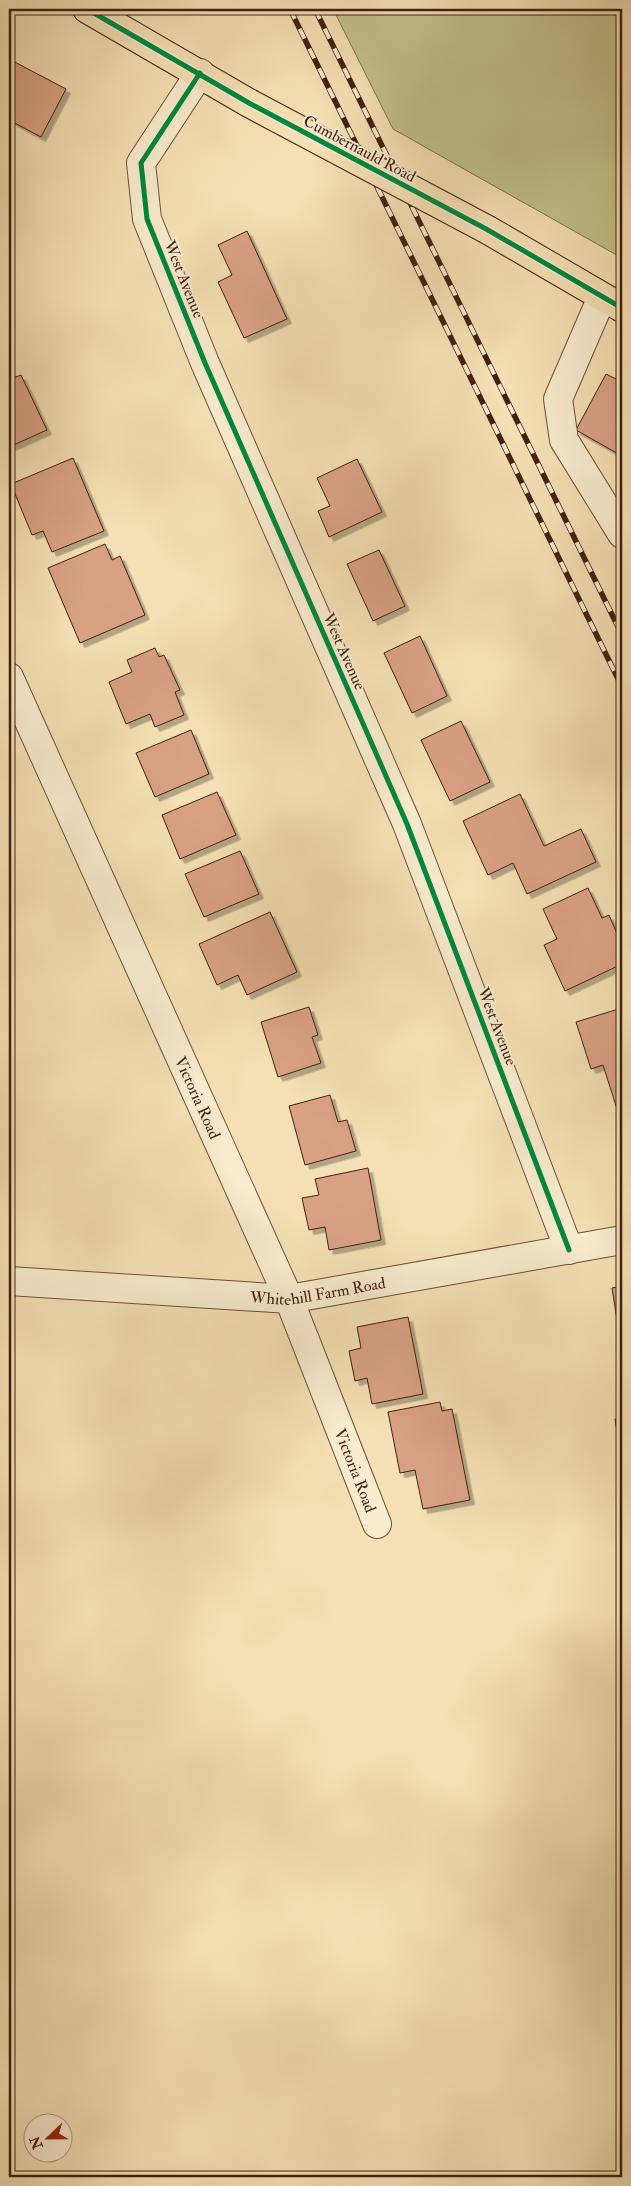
<svg xmlns="http://www.w3.org/2000/svg" width="631" height="2186" font-family="'IM FELL Double Pica',serif">
  <style>
    .green { fill: #c2c088; stroke: #81704d }
    .building { fill: #d9a184; stroke: #402012; filter: url(#shadow) }
    .lines { fill: none; stroke-linecap: round; stroke-linejoin: round }
    .minor-casing { stroke: #6d503a; stroke-width: 30 }
    .major-casing { stroke: #402012; stroke-width: 30 }
    .minor { stroke: #f8ebce; stroke-width: 28 }
    .major { stroke: #f4e0b4; stroke-width: 28 }
    .rail-casing { stroke: #402012; stroke-width: 5.5 }
    .rail { stroke: #f8ebce; stroke-width: 4; stroke-dasharray: 11; stroke-linecap: butt }
    .major-bridge-casing { stroke: #402012; stroke-width: 30; stroke-linecap: butt }
    .major-bridge { stroke: #f4e0b4; stroke-width: 28 }
    .cycleway-casing { stroke: #f8ebce; stroke-width: 8 }
    .cycleway { stroke: #00873e; stroke-width: 5 }
    .labels { text-anchor: middle; stroke-width: 4; stroke-linejoin: round; paint-order: stroke }
    .street-label { font-size: 16px; fill: #402012; stroke: #f8ebce }
  </style>
  <defs>
    <filter id="shadow"><feDropShadow dx="4.5" dy="4.5" stdDeviation="0" flood-color="#0004"/></filter>
  </defs>
  <rect width="100%" height="100%" fill="#f4e0b4"/>
  <filter id="stains"><feTurbulence type="fractalNoise" baseFrequency=".004" numOctaves="4"/><feColorMatrix values="0 0 0 0 .2 0 0 0 0 .09 0 0 0 0 .02 0 0 0 .5 -.17"/></filter>
  <radialGradient id="worn" r=".72"><stop offset=".6" stop-color="#630" stop-opacity="0"/><stop offset="1" stop-color="#630" stop-opacity=".3"/></radialGradient>
  <!-- green -->
  <polygon class="green" points="333,9 622,9 622,258 393,129"/>
  <!-- building -->
  <g class="building">
    <polygon points="9,59 66,89 41,137 9,120"/>
    <polygon points="247,231 287,319 244,338 218,282 232,275 218,245"/>
    <polygon points="9,369 13,378 21,375 47,430 9,447"/>
    <polygon points="606,374 622,382 622,456 576,430"/>
    <polygon points="73,458 104,531 52,552 43,531 32,535 11,484"/>
    <polygon points="357,459 382,512 329,537 318,511 330,506 317,478"/>
    <polygon points="105,544 112,560 120,556 145,615 80,643 48,568"/>
    <polygon points="379,550 405,606 373,621 347,564"/>
    <polygon points="420,636 447,696 412,713 384,653"/>
    <polygon points="155,648 159,657 164,655 180,690 175,692 184,715 155,727 150,714 126,724 109,682 132,672 127,660"/>
    <polygon points="461,721 490,782 450,801 421,740"/>
    <polygon points="191,730 209,774 155,797 136,753"/>
    <polygon points="217,792 236,835 180,859 162,815"/>
    <polygon points="520,794 544,846 581,829 596,862 527,894 513,863 488,875 463,821"/>
    <polygon points="240,851 259,894 204,917 185,874"/>
    <polygon points="588,888 602,918 609,915 622,945 622,964 565,991 544,945 557,939 543,909"/>
    <polygon points="270,912 297,972 247,995 238,975 217,985 199,944"/>
    <polygon points="309,1007 318,1035 312,1037 321,1063 278,1077 261,1022"/>
    <polygon points="622,1008 622,1111 618,1112 603,1065 591,1069 576,1022"/>
    <polygon points="330,1095 338,1122 347,1120 356,1151 305,1165 289,1106"/>
    <polygon points="368,1168 381,1240 329,1250 325,1227 309,1230 302,1198 319,1195 315,1179"/>
    <polygon points="622,1286 622,1352 612,1288"/>
    <polygon points="408,1317 423,1394 372,1404 367,1378 355,1381 349,1351 361,1348 357,1327"/>
    <polygon points="440,1402 442,1411 452,1409 470,1500 423,1509 415,1470 400,1473 388,1412"/>
    <polygon points="622,1418 622,1464 615,1419"/>
  </g>
  <g class="lines">
    <defs>
      <g id="minor">
        <polyline points="200,73 141,163 147,219 205,363 407,824 569,1250"/>
        <polyline points="602,297 558,399 564,440 622,534"/>
        <path id="s1" d="M9 677 289 1299 377 1524"/>
        <path id="s2" d="M9 1281 289 1299 622 1240"/>
      </g>
      <g id="major">
        <polyline points="87,9 249,103"/>
        <polyline points="488,230 622,308"/>
      </g>
    </defs>
    <!-- minor casing -->
    <use href="#minor" class="minor-casing"/>
    <!-- major casing -->
    <use href="#major" class="major-casing"/>
    <!-- minor -->
    <use href="#minor" class="minor"/>
    <!-- major -->
    <use href="#major" class="major"/>
    <defs>
      <g id="rail">
        <polyline points="290,9 622,687"/>
        <polyline points="315,9 622,635"/>
      </g>
    </defs>
    <!-- rail casing -->
    <use href="#rail" class="rail-casing"/>
    <!-- rail -->
    <use href="#rail" class="rail"/>
    <defs>
      <polyline id="major-bridge" points="249,103 488,230"/>
    </defs>
    <!-- major-bridge casing -->
    <use href="#major-bridge" class="major-bridge-casing"/>
    <!-- major-bridge -->
    <use href="#major-bridge" class="major-bridge"/>
    <defs>
      <g id="cycleway">
        <polyline points="87,9 249,103 488,230 622,308"/>
        <polyline points="200,73 141,163 147,219 205,363 407,824 569,1250"/>
      </g>
    </defs>
    <!-- cycleway casing -->
    <use href="#cycleway" class="cycleway-casing"/>
    <!-- cycleway -->
    <use href="#cycleway" class="cycleway"/>
  </g>
  <g class="labels">
    <!-- street labels -->
    <g class="street-label">
      <text transform="translate(360 148) rotate(28)" y="6">Cumbernauld Road</text>
      <text transform="translate(185 279) rotate(68)" y="6">West Avenue</text>
      <text transform="translate(345 651) rotate(66)" y="6">West Avenue</text>
      <text transform="translate(498 1026) rotate(69)" y="6">West Avenue</text>
      <text dy="6" stroke="none"><textPath href="#s1" startOffset="461">Victoria Road</textPath></text>
      <text dy="6" stroke="none"><textPath href="#s2" startOffset="310">Whitehill Farm Road</textPath></text>
      <text dy="6" stroke="none"><textPath href="#s1" startOffset="866">Victoria Road</textPath></text>
    </g>
  </g>
  <!-- margin -->
  <rect width="631" height="2186" fill="none" stroke="#f4e0b4" stroke-width="30"/>
  <rect x="10" y="10" width="611" height="2166" fill="none" stroke="#402012" stroke-width="2.5"/>
  <rect x="15" y="15" width="601" height="2156" fill="none" stroke="#402012"/>
  <!-- north arrow -->
  <g transform="translate(48 2138) rotate(248)"><circle r="24" fill="#f8ebce" stroke="#ae9a83"/>
  <path d="M0-4L9 19L0 12L-9 19Z" fill="#8f2418"/>
  <text y="-8" font-size="14" font-weight="bold" text-anchor="middle" fill="#402012">N</text>
  </g>
  <rect width="100%" height="100%" filter="url(#stains)"/>
  <rect width="100%" height="100%" fill="url(#worn)"/>
</svg>
